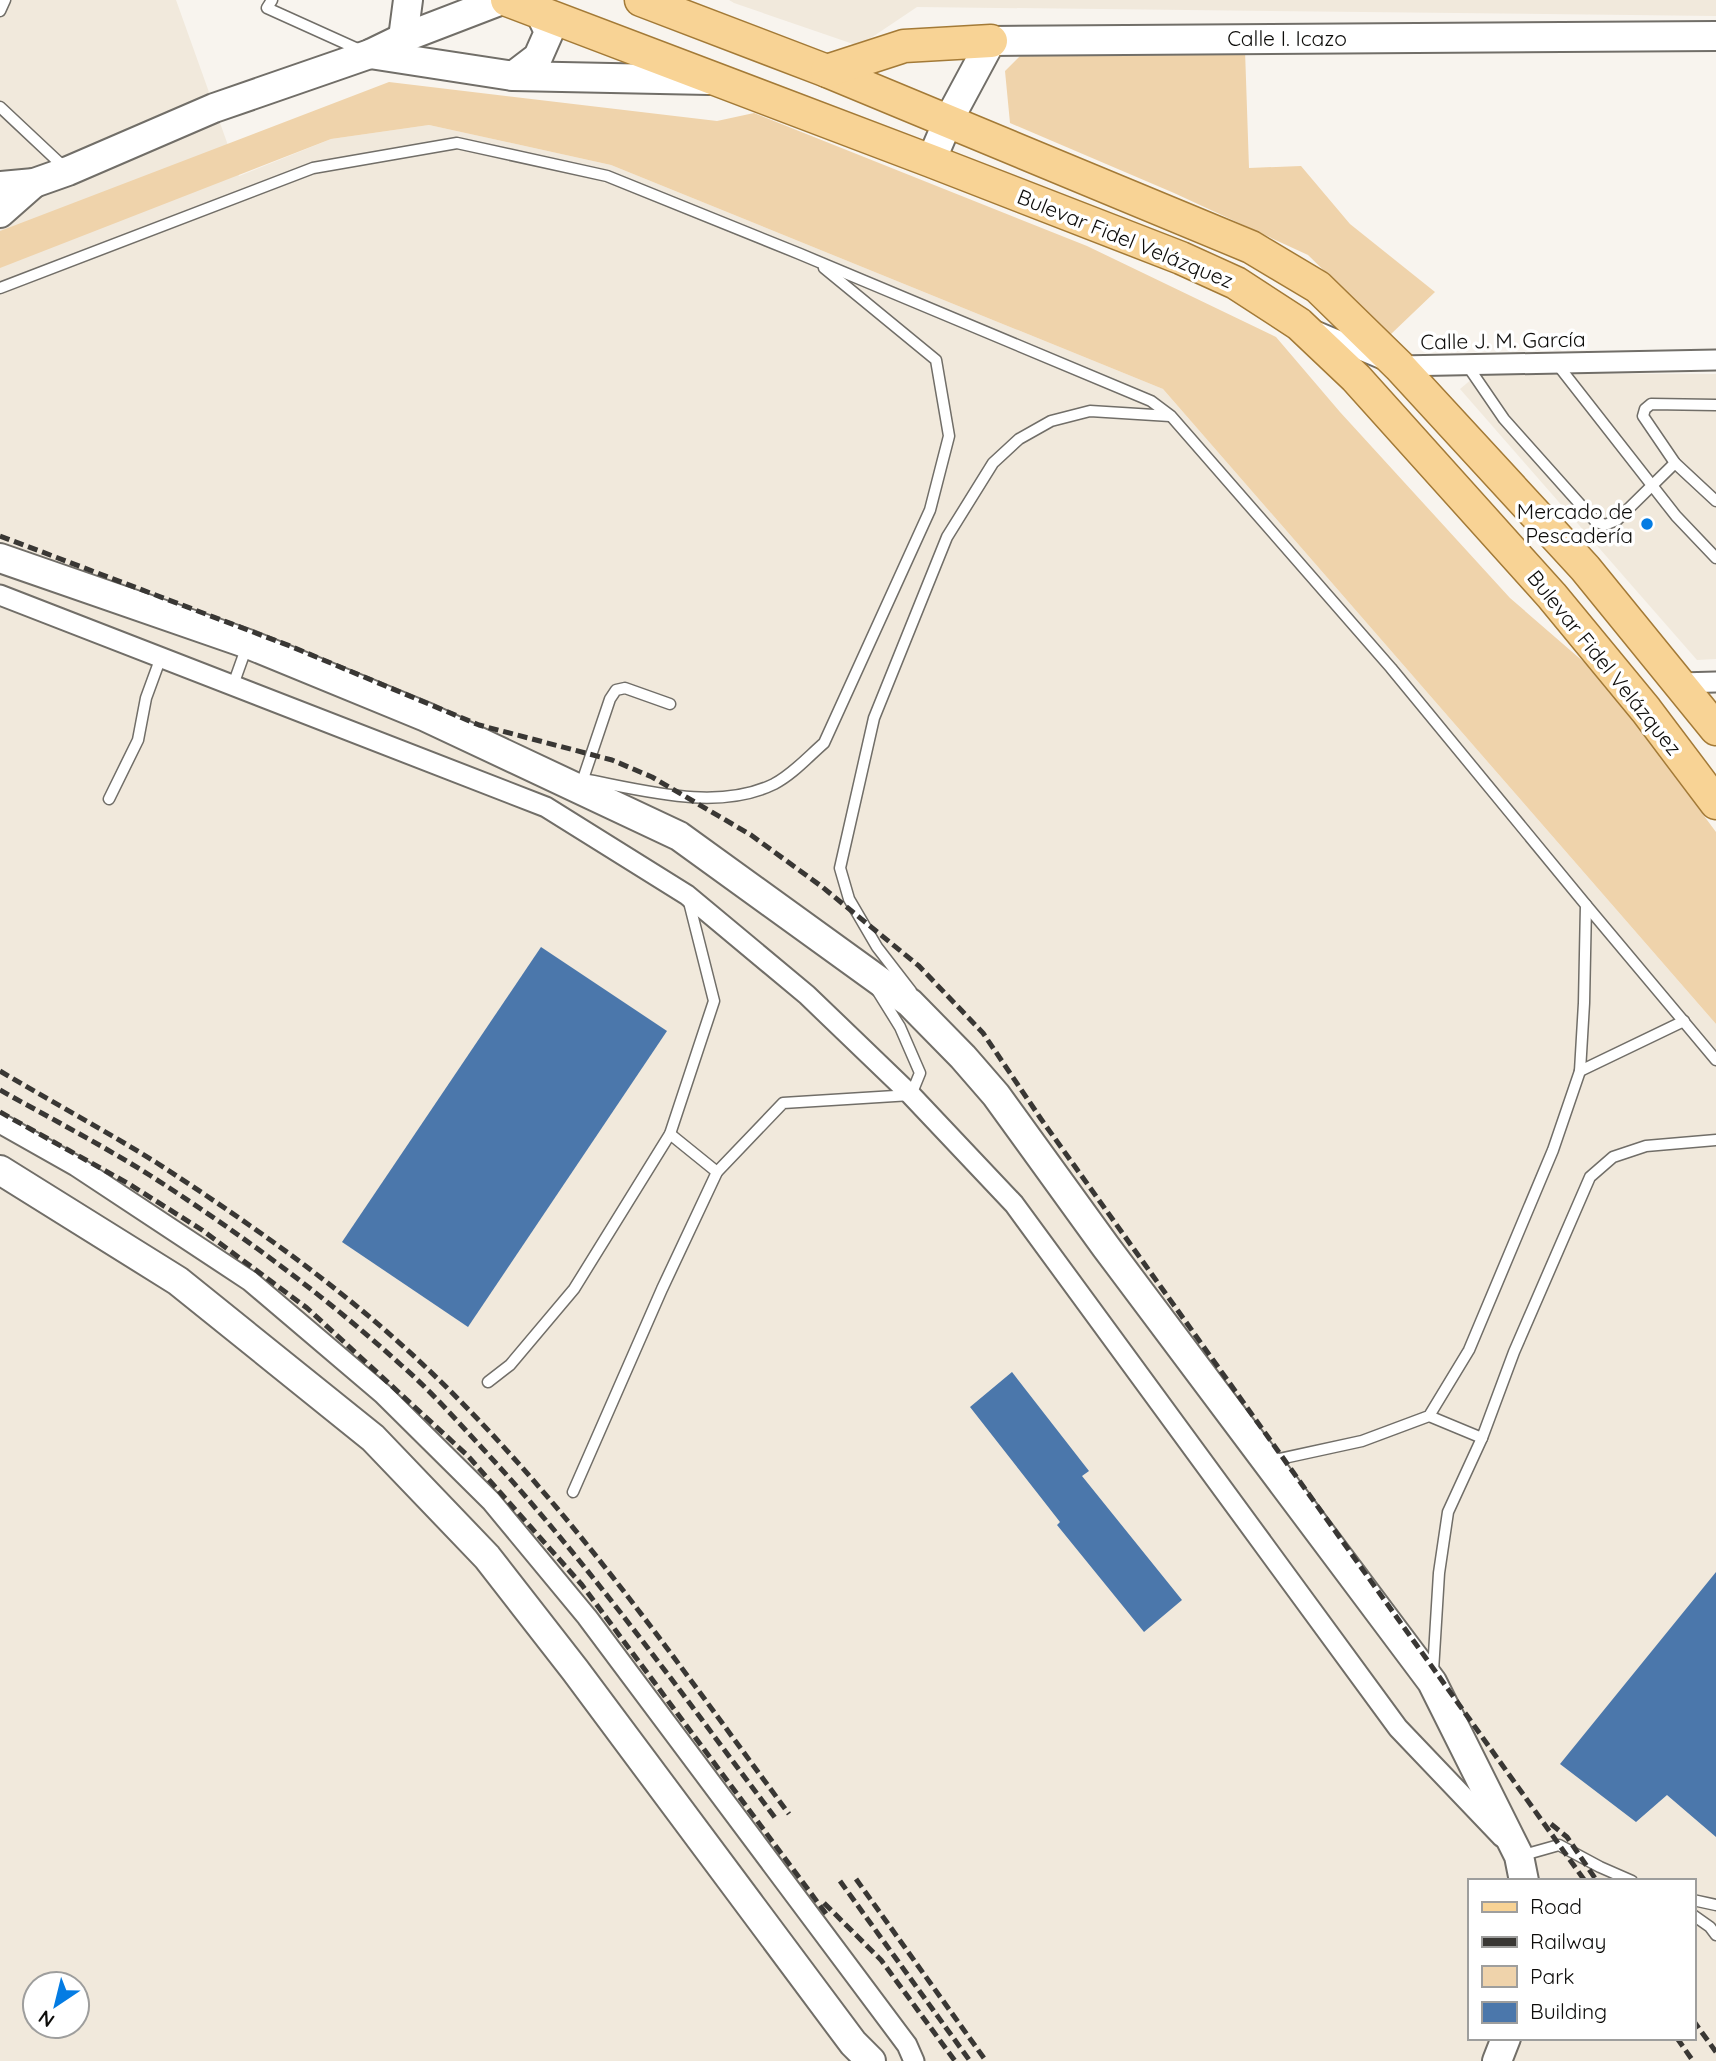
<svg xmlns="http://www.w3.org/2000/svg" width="1716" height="2061" font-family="Quicksand,sans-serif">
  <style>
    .built { fill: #f1e9dc; fill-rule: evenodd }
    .green { fill: #efd3ab }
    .building { fill: #4b77ab }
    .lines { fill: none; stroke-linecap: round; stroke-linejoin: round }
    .lane-casing { stroke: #716e68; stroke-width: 13 }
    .street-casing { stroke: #716e68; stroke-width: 23 }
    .secondary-casing { stroke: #716e68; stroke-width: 32 }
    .primary-casing { stroke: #a37a37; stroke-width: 35 }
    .lane { stroke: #fff; stroke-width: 10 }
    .street { stroke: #fff; stroke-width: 19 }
    .secondary { stroke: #fff; stroke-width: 28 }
    .primary { stroke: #f8d395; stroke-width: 32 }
    .rail { stroke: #393734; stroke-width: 5; stroke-dasharray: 10 5; stroke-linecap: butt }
    .poi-dot { fill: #047ce3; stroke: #fff; stroke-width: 2.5 }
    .labels { text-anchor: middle; stroke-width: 7; stroke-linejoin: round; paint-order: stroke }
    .street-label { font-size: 21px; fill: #0d0c0a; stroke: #fff }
    .poi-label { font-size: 21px; fill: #0d0c0a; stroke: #fff; text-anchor: end }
  </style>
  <rect width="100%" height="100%" fill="#f8f4ee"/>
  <!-- built -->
  <g class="built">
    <path d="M0 0H176L239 176 331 139 429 125 611 165 1163 389 1716 1024V2061H0ZM1469 1881H1693V2038H1469ZM35 1984H77V2026H35Z"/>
    <polygon points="729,0 1716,0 1716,16 917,7 859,46 734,3"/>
    <polygon points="1479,373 1716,374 1716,659 1697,660 1460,389"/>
  </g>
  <!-- green -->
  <g class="green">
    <polygon points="1245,50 1249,168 1301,166 1350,224 1435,292 1390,335 1308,255 1174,193 1010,123 1005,71 1023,53"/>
    <polygon points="389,82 717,121 754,113 1087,246 1276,337 1340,412 1510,598 1600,676 1716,832 1716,1024 1163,389 611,165 429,125 331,139 0,268 0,231"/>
  </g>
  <!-- building -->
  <g class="building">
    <polygon points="541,947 667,1031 468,1327 342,1242"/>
    <polygon points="1012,1372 1089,1471 1082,1476 1182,1600 1144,1632 1057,1525 1060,1522 970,1407"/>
    <polygon points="1716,1572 1716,1837 1667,1795 1636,1822 1560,1764"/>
  </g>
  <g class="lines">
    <defs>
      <g id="lane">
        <polyline points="272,0 267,8 360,50"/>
        <polyline points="0,11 5,0"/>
        <polyline points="0,107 65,168"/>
        <polyline points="0,288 313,168 457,143 607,176 800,254 1151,401 1171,416 1391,668 1586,905 1584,1003 1580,1071 1553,1150 1469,1350 1429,1416 1362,1441 1270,1461"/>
        <polyline points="1557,364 1676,516 1716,558"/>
        <polyline points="1467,365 1504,419 1595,521 1605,525 1617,520 1675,463"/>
        <polyline points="1716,405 1651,404 1645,409 1643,416 1675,463 1716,501"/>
        <polyline points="233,685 247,646"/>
        <path d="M583 779C642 790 717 812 774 784 793 774 808 757 824 743L930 510 949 436 936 360 824 268"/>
        <polyline points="583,779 610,699 616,690 625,688 670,704"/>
        <polyline points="109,799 138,740 146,698 161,657"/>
        <polyline points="1586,905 1716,1060"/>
        <polyline points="911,991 877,947 849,899 840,868 874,718 947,537 993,463 1019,439 1051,421 1090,411 1170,416"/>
        <polyline points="1580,1071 1684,1021"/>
        <polyline points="670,1134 717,1172"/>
        <polyline points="488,1382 510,1365 574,1289 670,1134 714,1001 688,898"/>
        <polyline points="1429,1416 1482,1438"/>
        <polyline points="573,1492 662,1289 717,1172 783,1103 911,1095 920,1073 900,1027 877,990"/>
        <polyline points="1433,1671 1439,1573 1448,1512 1482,1438 1514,1352 1590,1177 1613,1157 1646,1146 1716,1140"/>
        <polyline points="1520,1856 1559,1845 1600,1867 1632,1881"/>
        <polyline points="1693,1900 1716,1905"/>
        <polyline points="1693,1915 1710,1927 1716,1935"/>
      </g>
      <g id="street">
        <polyline points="1318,332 1399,366 1716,360"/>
        <polyline points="0,595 546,807 687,895 807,995 911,1095 1014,1204 1398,1728 1502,1837"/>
        <polyline points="1680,683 1716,682"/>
        <polyline points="0,1123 76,1166 250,1281 383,1394 491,1501 587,1617 907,2045 914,2061"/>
      </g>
      <g id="secondary">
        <polyline points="403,38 408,0"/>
        <polyline points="370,54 513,76 709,80"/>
        <polyline points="513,76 538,57 549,32 540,13"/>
        <polyline points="931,161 948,121 991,41 1716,36"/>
        <polyline points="0,186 34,183 68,171 214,108 370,54 403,38 502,0"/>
        <polyline points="0,213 34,183"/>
        <polyline points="0,558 248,644 426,717 679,836 910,1003 963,1057 996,1095 1106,1247 1432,1682 1519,1856 1524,1881"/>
        <polyline points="0,1170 178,1281 373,1438 487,1557 575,1670 853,2043 871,2061"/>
        <polyline points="1497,2061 1506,2038"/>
      </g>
      <g id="primary">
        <polyline points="507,0 931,161 1181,258 1236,283 1299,324 1356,378 1552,596 1646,710 1716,803"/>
        <polyline points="641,0 827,71 1251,247 1318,287 1399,366 1585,568 1716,729"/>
        <polyline points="827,71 904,46 991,41"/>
      </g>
    </defs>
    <!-- lane casing -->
    <use href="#lane" class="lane-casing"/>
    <!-- street casing -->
    <use href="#street" class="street-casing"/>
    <!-- secondary casing -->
    <use href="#secondary" class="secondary-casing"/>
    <!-- primary casing -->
    <use href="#primary" class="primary-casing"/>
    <!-- lane -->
    <use href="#lane" class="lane"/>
    <!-- street -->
    <use href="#street" class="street"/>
    <!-- secondary -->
    <use href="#secondary" class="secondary"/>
    <!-- primary -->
    <use href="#primary" class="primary"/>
    <!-- rail -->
    <g class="rail">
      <polyline points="0,536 290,646 479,725 612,760 652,777 751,835 821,886 919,966 983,1033 1041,1119 1585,1881"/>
      <path d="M0 1071C52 1102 106 1131 157 1163 243 1219 328 1278 404 1347 554 1483 669 1652 789 1814"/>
      <path d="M0 1090C50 1118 102 1145 151 1176 238 1232 324 1295 401 1365 431 1391 457 1421 484 1450 591 1566 682 1694 776 1819"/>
      <polyline points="0,1112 129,1184 202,1230 307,1308 468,1456 582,1585 827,1915"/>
      <polyline points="1551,1824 1567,1837 1597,1881"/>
      <polyline points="856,1879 986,2061"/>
      <polyline points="840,1881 970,2061"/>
      <polyline points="824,1903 881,1960 955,2061"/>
      <polyline points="1693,2020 1716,2052"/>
      <polyline points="1677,2038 1693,2061"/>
    </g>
  </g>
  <!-- markers -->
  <circle class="poi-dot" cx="1647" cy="524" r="7"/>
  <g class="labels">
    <!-- street labels -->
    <g class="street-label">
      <text x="1287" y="46">Calle I. Icazo</text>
      <text transform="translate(1125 239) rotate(22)" y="7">Bulevar Fidel Velázquez</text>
      <text transform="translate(1503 341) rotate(-1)" y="7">Calle J. M. García</text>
      <text transform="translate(1604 663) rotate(51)" y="7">Bulevar Fidel Velázquez</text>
    </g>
    <!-- poi labels -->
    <g class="poi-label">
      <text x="1633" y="519">Mercado de<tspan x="1633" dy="24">Pescadería</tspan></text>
    </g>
  </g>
  <!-- legend -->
  <rect x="1468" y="1879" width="228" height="161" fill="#ffffff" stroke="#9e9e9d" stroke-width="2"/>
  <rect x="1482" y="1902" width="35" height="10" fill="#f8d395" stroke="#9e9e9d" stroke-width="2"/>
  <text x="1530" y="1914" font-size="21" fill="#0d0c0a">Road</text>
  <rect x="1482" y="1937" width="35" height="10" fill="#393734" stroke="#9e9e9d" stroke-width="2"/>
  <text x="1530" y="1949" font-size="21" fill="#0d0c0a">Railway</text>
  <rect x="1482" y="1966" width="35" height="21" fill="#efd3ab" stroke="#9e9e9d" stroke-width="2"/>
  <text x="1530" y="1984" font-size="21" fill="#0d0c0a">Park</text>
  <rect x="1482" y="2002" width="35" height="21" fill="#4b77ab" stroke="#9e9e9d" stroke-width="2"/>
  <text x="1530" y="2019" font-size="21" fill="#0d0c0a">Building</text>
  <!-- north arrow -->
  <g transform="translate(56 2005) rotate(215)"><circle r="33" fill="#ffffff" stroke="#9e9e9d" stroke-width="2"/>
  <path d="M0-5L12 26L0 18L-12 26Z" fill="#047ce3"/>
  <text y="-10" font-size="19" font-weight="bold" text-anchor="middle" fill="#0d0c0a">N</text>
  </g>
</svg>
